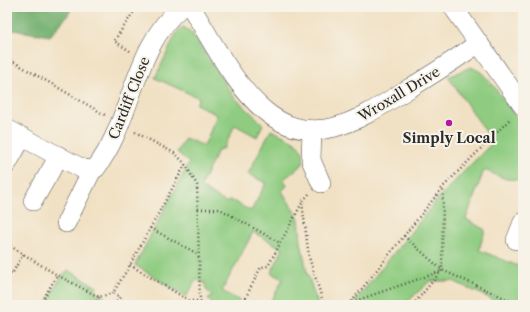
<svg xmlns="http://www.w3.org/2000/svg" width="530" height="312" font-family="'Libre Caslon Text',serif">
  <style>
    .green { fill: #8fcc81; stroke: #5d7c56 }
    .forest { fill: #73b06f; stroke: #4f6e4d }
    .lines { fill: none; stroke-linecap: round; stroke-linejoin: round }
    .minor-casing { stroke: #494642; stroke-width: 20 }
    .path { stroke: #494642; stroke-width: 2.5; stroke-dasharray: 1 3; stroke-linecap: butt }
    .minor { stroke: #fff; stroke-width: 19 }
    .poi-dot { fill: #b5179e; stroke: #f7f3e8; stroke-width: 1.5 }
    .labels { text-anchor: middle; stroke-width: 4; stroke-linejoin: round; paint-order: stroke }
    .street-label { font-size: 14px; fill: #2b2b2b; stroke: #f7f3e8 }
    .poi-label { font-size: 14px; font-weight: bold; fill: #2b2b2b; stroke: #f7f3e8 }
  </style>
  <rect width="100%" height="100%" fill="#f7f3e8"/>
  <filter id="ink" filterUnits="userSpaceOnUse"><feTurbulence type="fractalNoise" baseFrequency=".025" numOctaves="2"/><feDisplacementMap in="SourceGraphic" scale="8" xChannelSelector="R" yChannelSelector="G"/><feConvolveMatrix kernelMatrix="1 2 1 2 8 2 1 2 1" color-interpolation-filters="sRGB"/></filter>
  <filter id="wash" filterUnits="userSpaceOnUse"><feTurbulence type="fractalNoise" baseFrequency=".012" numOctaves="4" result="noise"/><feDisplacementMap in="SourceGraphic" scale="16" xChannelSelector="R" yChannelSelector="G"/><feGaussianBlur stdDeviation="0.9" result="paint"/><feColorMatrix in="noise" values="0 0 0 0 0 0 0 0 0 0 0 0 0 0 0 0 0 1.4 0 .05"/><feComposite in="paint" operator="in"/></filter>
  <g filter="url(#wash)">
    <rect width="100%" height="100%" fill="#f1e1c4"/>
    <!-- green -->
    <g class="green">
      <path d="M183 27 191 32 234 97 263 124 257 137 235 125 224 148 218 150 200 187 227 203 231 200 251 211 266 183 248 174 271 130C288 139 306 141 303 164L284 179 287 186 282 191 299 219 301 242 307 272 318 305H269L283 279 271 273 283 249 253 232 222 291 240 301 238 305H216L208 300 212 295 206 290 205 283 196 280 186 297 135 265 189 163 177 152 185 138 204 146 217 115 196 104 199 98 155 78 177 32Z"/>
      <polygon points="471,67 481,72 493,85 523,127 523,180 506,179 484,170 466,219 485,230 479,250 523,268 523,305 504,305 453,281 430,281 404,305 360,305 355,301 440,196 493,142 448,77"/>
      <polygon points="68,270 97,287 95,292 114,303 113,305 46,305 59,280"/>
    </g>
    <!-- forest -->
    <polygon class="forest" points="7,7 72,7 68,15 50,36 7,29"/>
  </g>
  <g filter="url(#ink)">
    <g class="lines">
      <defs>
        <g id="minor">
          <path d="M191 7C212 41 234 85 265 111 312 150 357 121 400 94 427 78 453 61 479 43"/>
          <polyline points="453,7 523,106"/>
          <path d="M7 129 83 169 92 170 96 168C133 119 133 48 181 7"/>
          <polyline points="312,130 311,160 321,183"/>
          <polyline points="7,164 22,137"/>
          <polyline points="33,201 59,156"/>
          <polyline points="66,223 92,170"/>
          <polyline points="516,240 523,222"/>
        </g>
      </defs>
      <!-- minor casing -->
      <use href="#minor" class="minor-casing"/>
      <!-- path -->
      <g class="path">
        <polyline points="130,51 114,41 137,7"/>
        <polyline points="7,58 105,115"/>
        <polyline points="135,132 176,154 185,164 197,185 200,301"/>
        <polyline points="309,194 302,202 309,257 324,305"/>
        <polyline points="198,209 220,209 280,243"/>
        <polyline points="150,228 198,254"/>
        <polyline points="404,236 442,270 520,305"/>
        <polyline points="7,244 57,275 99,297 113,293"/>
        <polyline points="130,265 190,301 200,301 208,305"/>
        <polyline points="7,271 12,274 23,254"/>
        <polyline points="352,302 442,271"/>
        <polyline points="40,305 57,275"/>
        <polyline points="95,305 99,297"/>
        <polyline points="115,305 120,297 113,293 130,265 185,165"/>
        <polyline points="242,305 261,267 268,266 302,203"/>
        <polyline points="349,305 443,187 511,118"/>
        <polyline points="413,305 442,270 443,188"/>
      </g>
      <!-- minor -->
      <use href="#minor" class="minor"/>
    </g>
  </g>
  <!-- markers -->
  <circle class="poi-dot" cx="449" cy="123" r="4"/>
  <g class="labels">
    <!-- street labels -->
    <g class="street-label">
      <text transform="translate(399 94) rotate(-31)" y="5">Wroxall Drive</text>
      <text transform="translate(129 98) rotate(-68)" y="5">Cardiff Close</text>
    </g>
    <!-- poi labels -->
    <g class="poi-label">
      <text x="449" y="143">Simply Local</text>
    </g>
  </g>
  <!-- margin -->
  <rect width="530" height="312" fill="none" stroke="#f7f3e8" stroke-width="24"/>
</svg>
